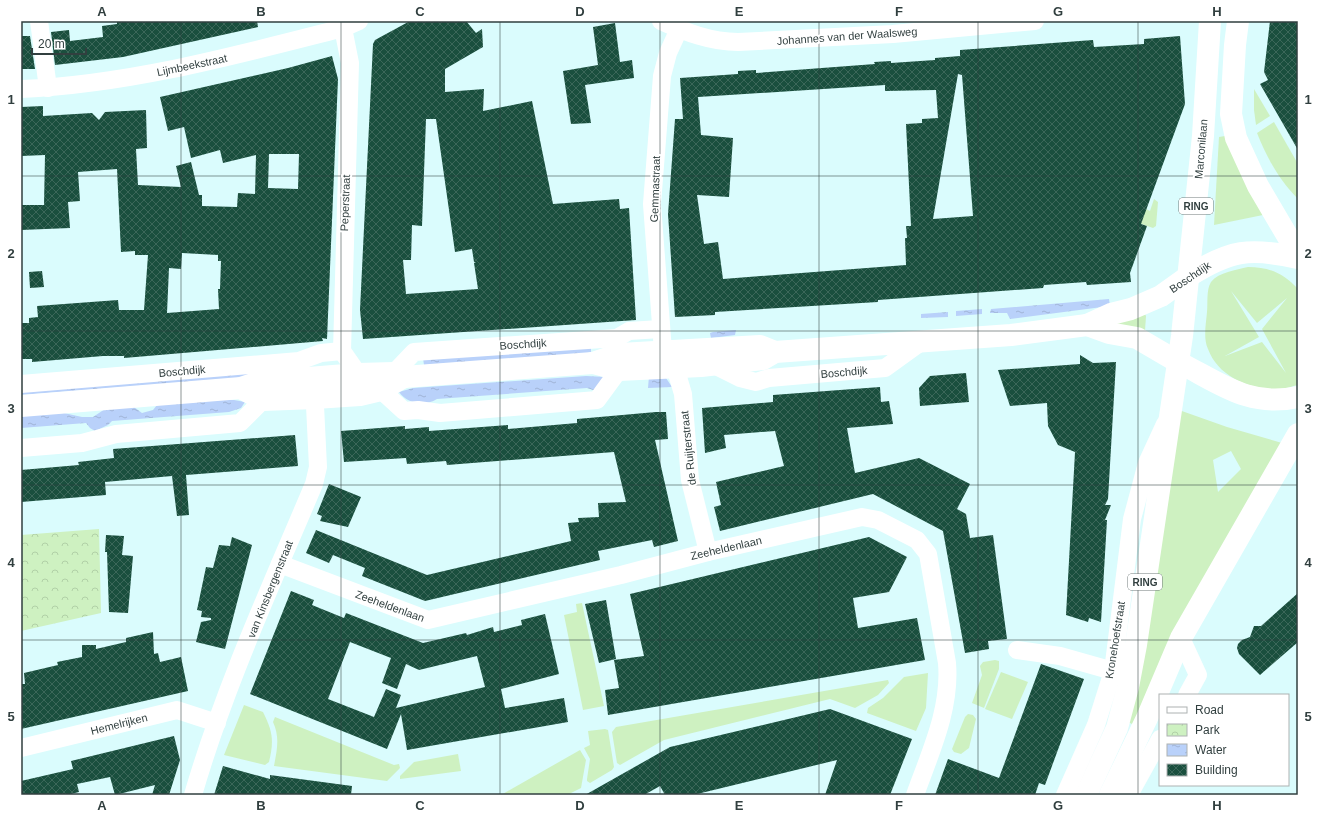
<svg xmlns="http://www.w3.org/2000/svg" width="1319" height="816" font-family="Arial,sans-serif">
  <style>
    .grass { fill: #cef1c1; fill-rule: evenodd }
    .park { fill: url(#park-crowns) }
    .water { fill: url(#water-ripples) }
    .building { fill: url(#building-cross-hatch); fill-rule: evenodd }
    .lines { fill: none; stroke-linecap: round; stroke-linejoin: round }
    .minor { stroke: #fff; stroke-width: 18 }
    .secondary { stroke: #fff; stroke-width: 22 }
    .primary { stroke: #fff; stroke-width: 22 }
    .grid { fill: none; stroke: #313f3f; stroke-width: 1; stroke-opacity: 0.55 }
    .labels { text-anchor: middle; stroke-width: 4; stroke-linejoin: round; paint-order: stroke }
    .shield { fill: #fff; stroke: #6f7979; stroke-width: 1 }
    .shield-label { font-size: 10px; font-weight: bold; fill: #313f3f }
    .street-label { font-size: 11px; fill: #313f3f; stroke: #fff }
    .neatline { fill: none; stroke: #313f3f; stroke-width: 1.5 }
    .grid-label { font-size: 13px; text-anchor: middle; font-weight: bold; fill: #313f3f }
  </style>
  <defs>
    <pattern id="park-crowns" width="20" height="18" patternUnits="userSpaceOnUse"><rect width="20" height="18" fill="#cef1c1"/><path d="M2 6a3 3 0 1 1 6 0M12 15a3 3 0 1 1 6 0" fill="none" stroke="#b1d0a7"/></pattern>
    <pattern id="water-ripples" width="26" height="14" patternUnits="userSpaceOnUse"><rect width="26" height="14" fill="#b9d1fa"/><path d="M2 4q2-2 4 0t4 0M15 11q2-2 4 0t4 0" fill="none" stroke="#a0b4d7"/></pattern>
    <pattern id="building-cross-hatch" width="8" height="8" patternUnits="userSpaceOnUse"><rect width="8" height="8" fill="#1a4f3e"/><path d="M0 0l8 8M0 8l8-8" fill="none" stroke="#3b6759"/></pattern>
  </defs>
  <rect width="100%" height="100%" fill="#dafcfd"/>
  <!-- grass -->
  <g class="grass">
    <polygon points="1254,89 1270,116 1256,125 1254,110"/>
    <path d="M1274 122 1298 164V199C1279 180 1267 158 1257 133Z"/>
    <polygon points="1225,136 1263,215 1214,225 1219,137"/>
    <polygon points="1154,199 1158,202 1156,226 1153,228 1136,222 1142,207 1150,211"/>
    <path d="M1248 267C1269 267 1283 273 1298 289V385C1292 386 1286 389 1280 389 1252 391 1218 377 1208 349 1203 338 1206 324 1207 312 1208 303 1206 290 1211 282 1219 272 1236 270 1248 267ZM1231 291 1257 323 1287 298 1262 329 1286 373 1262 342 1225 356 1259 337Z"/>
    <polygon points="1143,310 1146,316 1145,331 1112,323"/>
    <path d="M1179 410 1227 427 1282 443 1134 725 1128 722ZM1231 451 1241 469 1218 492 1213 460Z"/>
    <polygon points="582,603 604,706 583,710 564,615 577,612 576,604"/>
    <polygon points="995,660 999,661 999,669 984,708 972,703 982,675 980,666 983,662"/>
    <polygon points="1001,672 1028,682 1012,719 985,709"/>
    <polygon points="928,673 926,708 916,731 867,713 868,708 883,698 904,677"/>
    <polygon points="888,680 889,683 878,695 855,708 830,699 664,740 620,765 617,763 612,732 616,727"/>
    <path d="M244 705 263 712C273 732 274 741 269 762L265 765 224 755Z"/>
    <polygon points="968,714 973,715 976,719 969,748 961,754 954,752 952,749 965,717"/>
    <path d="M275 717 394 765 399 764 400 768 387 781 274 766C277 750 280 737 273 722Z"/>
    <polygon points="605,729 608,730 614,767 612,770 590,783 587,781 587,779 590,759 584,748 590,745 588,731"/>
    <polygon points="580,750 586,760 581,788 567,795 501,795"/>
    <polygon points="458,754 461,771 400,779 400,776 414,762"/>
  </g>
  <!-- park -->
  <polygon class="park" points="99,529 101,613 21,631 21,535"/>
  <!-- water -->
  <g class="water">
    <polygon points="1109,299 1110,306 1010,319 1007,313 990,313 991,309"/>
    <polygon points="982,309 982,314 956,316 956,311"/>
    <polygon points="948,312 948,317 921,318 921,314"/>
    <polygon points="736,330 735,335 711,338 710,333 713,332"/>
    <polygon points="591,346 591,352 583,354 424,365 423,358"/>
    <polygon points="275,368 255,377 21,395 21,389"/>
    <path d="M586 376 606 377 596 391 587 388 437 399C424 407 408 404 399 392L413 388Z"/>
    <polygon points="649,376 666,378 672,387 648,388"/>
    <polygon points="220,400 234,400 245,402 241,408 229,412 112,421 108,425 95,431 90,428 86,423 21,428 21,416 64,413 82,417 93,417 105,409 134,407 142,413 153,410 157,405"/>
  </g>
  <!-- building -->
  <g class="building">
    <polygon points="117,21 257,21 258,27 123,57 55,65 51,32 69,30 70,41 103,37 102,26 117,24"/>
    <path d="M410 21H466L476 33 482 29 483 47 445 69V92L484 89 483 111 532 101 553 204 619 199 620 209 629 208 636 320 363 339 360 310 373 44 375 40ZM426 119H436L455 252 472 249 474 262H476L474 263 478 289 406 294 403 260H411L412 225 422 226Z"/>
    <polygon points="1270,21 1298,21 1298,150 1260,84 1268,80 1264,72"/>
    <polygon points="615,23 620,62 632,60 634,78 585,85 591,123 571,124 563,71 598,65 593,27"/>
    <polygon points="21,36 30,36 35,69 21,69"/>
    <path d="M1180 36 1185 104 1141 224 1147 226 1130 273 1131 282 1087 285 1086 282 1044 285 1043 288 878 300V302L715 312V315L675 317 668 214 675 119H683L680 78 738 74V71L756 70V73L875 64 874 62 891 61V63L935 60V58L960 56V50L1093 40 1094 47 1144 44V39ZM958 74 962 75 973 216 933 219ZM885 85V91L936 90 938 118 922 119V123L906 124 911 226H906L907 238H905L906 265 723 279 718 242 704 244 697 195 729 197 733 138 701 135 698 97Z"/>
    <path d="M332 56 338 79 327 339 322 338 323 341 124 358V356H103L32 362V359H21V323H29V318L38 317 37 306 118 300 119 310H144L148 255H135V251L121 252 117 169 78 172 80 201 68 202 70 228 21 230V205H44L45 155 21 156V107L43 106V116L92 113 99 120 105 112 146 110 147 148 136 149 138 185 181 187 176 166 191 162 199 195H202V206L237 207 238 193 255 194 256 155 223 163 220 150 191 158 184 127 168 131 160 97 288 68ZM269 154H299L298 189 268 188ZM182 253 218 255V261H221L220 289H218L219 309 167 313 169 268 181 269Z"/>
    <polygon points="42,271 44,287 30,288 29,272"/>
    <polygon points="1080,355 1093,363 1116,362 1108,499 1105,505 1111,505 1105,520 1107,520 1101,622 1089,618 1088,622 1066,615 1075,452 1058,445 1048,426 1047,403 1010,406 998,370 1080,364"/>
    <polygon points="966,373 969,402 920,406 919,388 930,376"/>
    <polygon points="880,387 881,402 889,401 893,424 847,428 855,473 919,458 970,484 957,509 966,514 970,538 993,535 1007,639 988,641 989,649 965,653 943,531 873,494 720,531 714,507 721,505 716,482 784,466 775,431 724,435 726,448 705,453 702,408 773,402 773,395"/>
    <polygon points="656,412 666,412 668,439 655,440 678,541 654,547 652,540 598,551 600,560 425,601 362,576 365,568 333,555 329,563 306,553 316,530 427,575 571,541 568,523 579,522 578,518 599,517 598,503 626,502 614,452 447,465 446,461 407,464 406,458 344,462 341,431 405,426 405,429 429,427 429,431 508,425 508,429 577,423 577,419"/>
    <polygon points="295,435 298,466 186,475 189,515 177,516 172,476 105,482 106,495 21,502 21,470 79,465 78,462 114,458 113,449"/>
    <polygon points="329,484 361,497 348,527 320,521 322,516 317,514"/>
    <polygon points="106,535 124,536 122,555 133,556 128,613 109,612 107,552 105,552"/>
    <polygon points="232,537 252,545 225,649 196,642 201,622 211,620 211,618 201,617 202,611 197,610 206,567 213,568 219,545 230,546"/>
    <polygon points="869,537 907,557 889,592 853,598 858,628 917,618 925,660 608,715 605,690 619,688 614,660 644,656 630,594"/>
    <path d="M291 591 314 600 312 605 344 618 346 613 423 643 466 633 467 635 493 627 494 632 522 625 521 620 545 614 559 674 501 689 505 708 564 698 568 722 407 750 401 714 387 749 250 694ZM350 642 391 658 382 683 397 689 406 664 419 670 477 656 485 687 396 708 401 695 386 689 374 717 328 699Z"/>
    <polygon points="1298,593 1298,642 1260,675 1239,654 1237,648 1238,644 1242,640 1250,637 1254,626 1261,626"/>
    <polygon points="606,600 616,659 599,663 585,604"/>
    <polygon points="153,632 154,654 158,653 160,662 181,657 188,691 21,729 21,684 25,684 24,673 58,665 57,662 82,657 82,645 96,645 96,649 126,642 126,638"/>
    <polygon points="1041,664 1084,679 1045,785 1039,783 1035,795 935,795 948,759 999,778"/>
    <polygon points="830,709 912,739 890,795 825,795 837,760 693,795 665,795 660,786 644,795 585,795 670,747"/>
    <polygon points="174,736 180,760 169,795 152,795 155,785 115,795 110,777 77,784 79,792 67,795 21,795 21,781 73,769 71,761"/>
    <polygon points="223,766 270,779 270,775 352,786 351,795 214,795"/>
  </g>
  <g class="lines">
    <!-- minor -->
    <g class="minor">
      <polyline points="39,21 48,88"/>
      <path d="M661 21C685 32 711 42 738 42L893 34 1035 21"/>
      <polyline points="343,28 350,63 342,351 358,374"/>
      <polyline points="679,29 668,53 662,76 652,204 663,351 675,367 683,394 690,480 708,552"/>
      <path d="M21 89C131 84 237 55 343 28L359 21"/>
      <polyline points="714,365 740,378 756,382 769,378 885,368 921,342"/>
      <polyline points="394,373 414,352 617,338 629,331 660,329"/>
      <polyline points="21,384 299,361 321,353 342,351"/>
      <polyline points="381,390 404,411 418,410 440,413 597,400 619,370"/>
      <polyline points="21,448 82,443 116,434 240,423 263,400"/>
      <path d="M280 564 428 620 621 575 708 552 862 517 878 520 917 540 928 554 947 663C951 709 930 753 915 795"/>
      <polyline points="1181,638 1198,675 1187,695"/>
      <polyline points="1017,650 1060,656 1113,671"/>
      <polyline points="21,748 177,710 217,723"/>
      <path d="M193 795C224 688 271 586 314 484L318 467 314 385"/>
      <polyline points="1065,795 1096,725 1113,671 1132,519 1147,463 1165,424"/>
      <polyline points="1129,795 1160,739"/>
    </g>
    <!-- secondary -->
    <g class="secondary">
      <polyline points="1087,325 1109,333 1137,338 1178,362"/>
      <polyline points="593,363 619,370 701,366 763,359 775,352 1011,335 1087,325 1111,314 1131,309 1161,296 1189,276"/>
      <polyline points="241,388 263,400 315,398 360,395 381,390 404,377"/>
      <polyline points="21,406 241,388 259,382 358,374 394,373 404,377 593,363 620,354 760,346 775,352"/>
    </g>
    <!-- primary -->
    <g class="primary">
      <polyline points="1238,21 1235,45 1231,114 1236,138 1258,186 1298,254"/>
      <path d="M1189 276C1230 250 1250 247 1298 258"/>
      <path d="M1178 362C1220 383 1249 408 1298 397"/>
      <polyline points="1086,795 1117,728 1128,687 1136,645 1182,336 1203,136 1210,21"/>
      <polyline points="1110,795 1147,718 1181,638 1298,434"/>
    </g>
  </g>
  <!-- grid -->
  <path class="grid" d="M181 21V795M341 21V795M500 21V795M660 21V795M819 21V795M978 21V795M1138 21V795M21 176H1298M21 331H1298M21 485H1298M21 640H1298"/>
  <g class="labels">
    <!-- shield labels -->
    <g class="shield">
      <rect x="1179" y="198" width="34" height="16" rx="3"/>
      <rect x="1128" y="574" width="34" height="16" rx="3"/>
    </g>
    <g class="shield-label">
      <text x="1196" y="210">RING</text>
      <text x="1145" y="586">RING</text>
    </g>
    <!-- street labels -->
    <g class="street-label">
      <text transform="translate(847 36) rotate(-4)" y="4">Johannes van der Waalsweg</text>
      <text transform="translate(192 65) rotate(-12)" y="4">Lijmbeekstraat</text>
      <text transform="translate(1201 149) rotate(-85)" y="4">Marconilaan</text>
      <text transform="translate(655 189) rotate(-88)" y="4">Gemmastraat</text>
      <text transform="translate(345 203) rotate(-88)" y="4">Peperstraat</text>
      <text transform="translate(1190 277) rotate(-34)" y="4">Boschdijk</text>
      <text transform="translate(523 344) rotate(-4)" y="4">Boschdijk</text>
      <text transform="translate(182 371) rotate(-5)" y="4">Boschdijk</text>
      <text transform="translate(844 372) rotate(-5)" y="4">Boschdijk</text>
      <text transform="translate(688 448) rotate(-96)" y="4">de Ruijterstraat</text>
      <text transform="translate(726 548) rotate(-13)" y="4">Zeeheldenlaan</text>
      <text transform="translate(270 589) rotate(-68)" y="4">van Kinsbergenstraat</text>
      <text transform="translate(390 606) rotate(20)" y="4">Zeeheldenlaan</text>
      <text transform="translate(1115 640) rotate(-81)" y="4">Kronehoefstraat</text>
      <text transform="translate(119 724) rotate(-14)" y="4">Hemelrijken</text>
    </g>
  </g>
  <!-- border -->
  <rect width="1319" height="816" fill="none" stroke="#ffffff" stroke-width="44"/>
  <!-- legend -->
  <rect x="1159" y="694" width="130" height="92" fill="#ffffff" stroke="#adb2b2"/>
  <rect x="1167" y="707" width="20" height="6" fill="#ffffff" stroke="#adb2b2"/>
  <text x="1195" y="714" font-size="12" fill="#313f3f">Road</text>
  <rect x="1167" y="724" width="20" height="12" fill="url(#park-crowns)" stroke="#adb2b2"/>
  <text x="1195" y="734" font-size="12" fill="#313f3f">Park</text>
  <rect x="1167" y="744" width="20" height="12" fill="url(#water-ripples)" stroke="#adb2b2"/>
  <text x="1195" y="754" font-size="12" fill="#313f3f">Water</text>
  <rect x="1167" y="764" width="20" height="12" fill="url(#building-cross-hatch)" stroke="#adb2b2"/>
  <text x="1195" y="774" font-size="12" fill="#313f3f">Building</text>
  <!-- scale -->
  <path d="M32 48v6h54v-6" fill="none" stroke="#313f3f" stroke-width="2"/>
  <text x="38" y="48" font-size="12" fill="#313f3f" stroke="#ffffff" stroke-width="3" paint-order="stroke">20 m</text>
  <rect x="22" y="22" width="1275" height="772" class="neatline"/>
  <g class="grid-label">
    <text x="102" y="16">A</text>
    <text x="261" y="16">B</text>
    <text x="420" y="16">C</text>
    <text x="580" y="16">D</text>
    <text x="739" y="16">E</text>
    <text x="899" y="16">F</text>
    <text x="1058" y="16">G</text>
    <text x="1217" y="16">H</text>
    <text x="11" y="104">1</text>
    <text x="1308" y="104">1</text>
    <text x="11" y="258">2</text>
    <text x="1308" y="258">2</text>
    <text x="11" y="413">3</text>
    <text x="1308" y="413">3</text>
    <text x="11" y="567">4</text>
    <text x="1308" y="567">4</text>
    <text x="11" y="721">5</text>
    <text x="1308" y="721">5</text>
    <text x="102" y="810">A</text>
    <text x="261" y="810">B</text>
    <text x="420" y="810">C</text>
    <text x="580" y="810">D</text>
    <text x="739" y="810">E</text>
    <text x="899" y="810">F</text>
    <text x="1058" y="810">G</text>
    <text x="1217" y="810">H</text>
  </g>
</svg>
